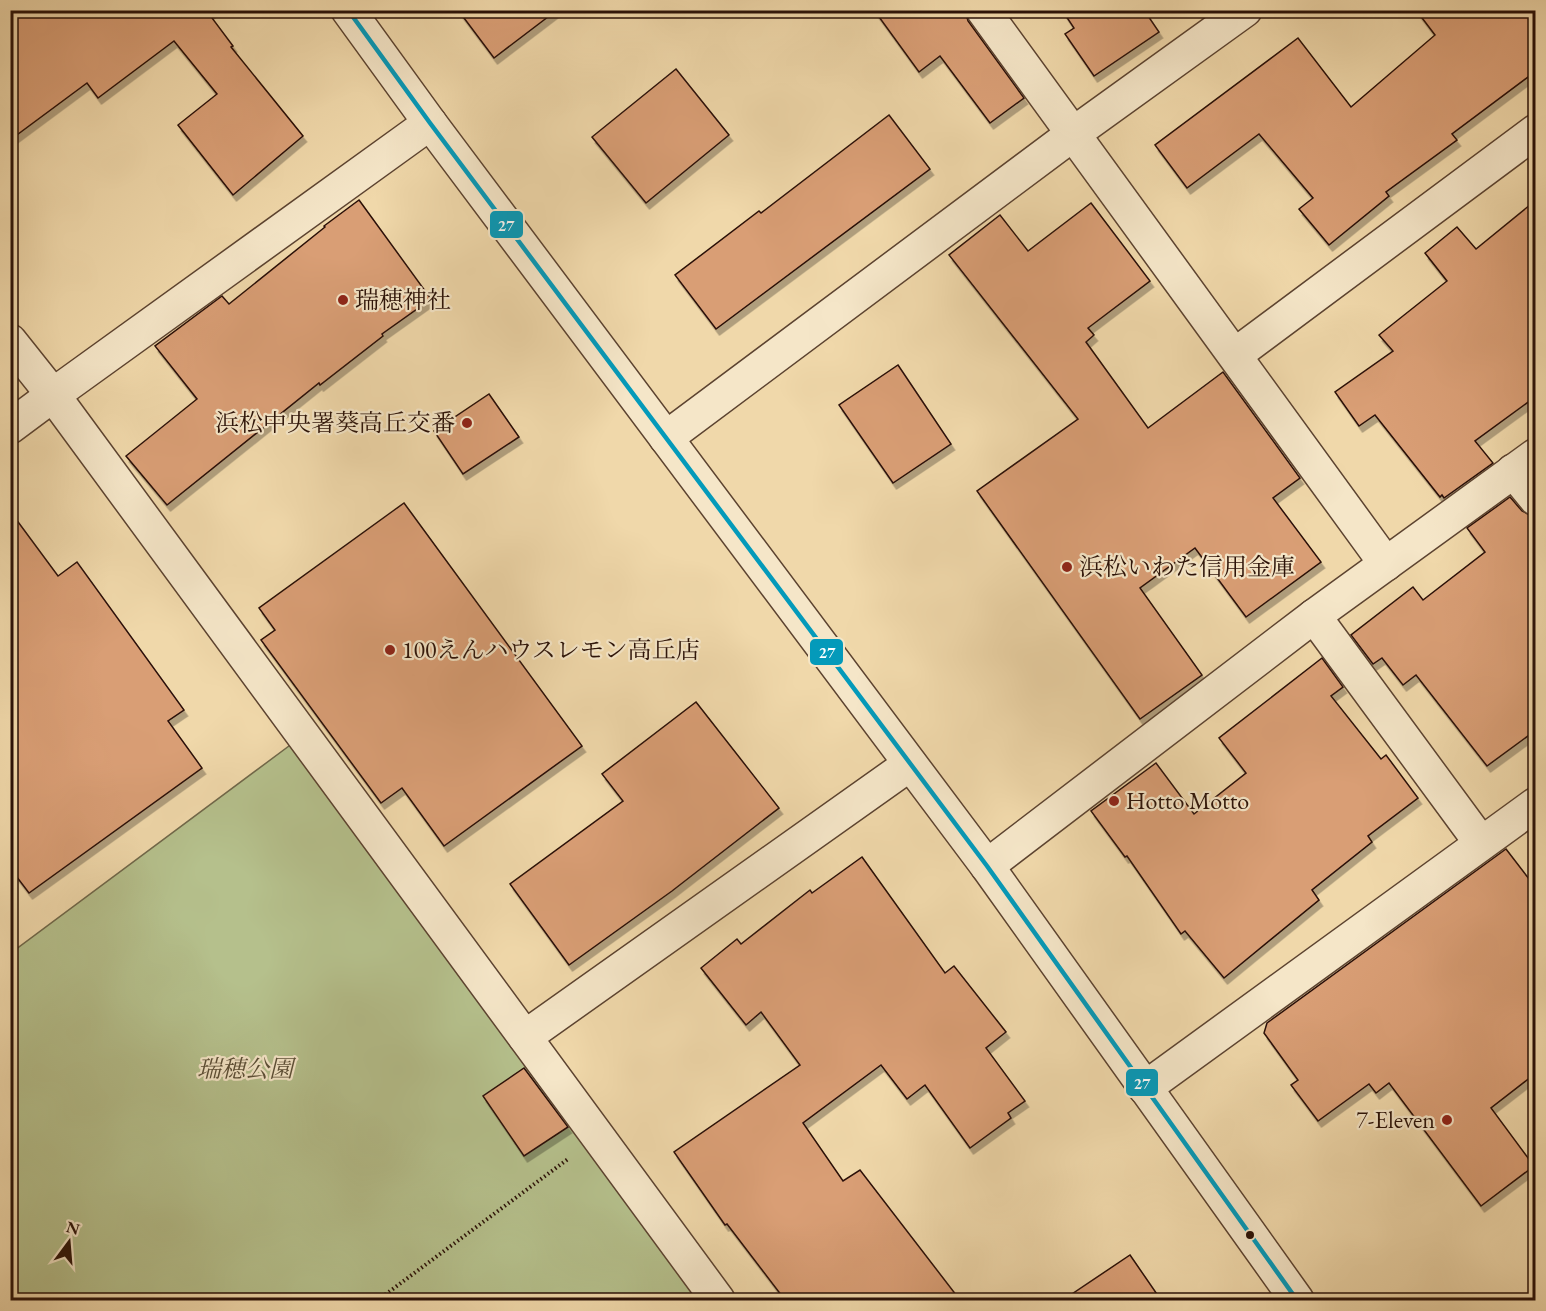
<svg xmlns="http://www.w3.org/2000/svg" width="1546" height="1311" font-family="'EB Garamond','Noto Serif JP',serif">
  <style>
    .green { fill: #b5c08c; stroke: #70684a; stroke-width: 1.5 }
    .building { fill: #d99e75; stroke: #2a1107; stroke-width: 1.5; filter: url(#shadow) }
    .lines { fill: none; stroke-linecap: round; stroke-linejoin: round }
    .minor-casing { stroke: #5c4330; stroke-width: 36 }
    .tertiary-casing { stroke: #5c4330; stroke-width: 36 }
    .path { stroke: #2a1107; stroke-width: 4; stroke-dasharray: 1.5 3; stroke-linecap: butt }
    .minor { stroke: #f5e6c8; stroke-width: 33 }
    .tertiary { stroke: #f5e6c8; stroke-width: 33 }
    .bus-1-casing { stroke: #f5e6c8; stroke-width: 9 }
    .bus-1 { stroke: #049aba; stroke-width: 4.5 }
    .poi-dot { fill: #8f2418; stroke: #f5e6c8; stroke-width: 2 }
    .bus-dot { fill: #2a1107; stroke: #f5e6c8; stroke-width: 2 }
    .labels { text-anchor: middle; stroke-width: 4.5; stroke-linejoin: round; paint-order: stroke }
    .poi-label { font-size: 24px; fill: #2a1107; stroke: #f5e6c8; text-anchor: start }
    .park-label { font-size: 24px; font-style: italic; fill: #5b4e36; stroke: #f5e6c8 }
    .line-badge { stroke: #f5e6c8; stroke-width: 2 }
    .badge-label { font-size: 16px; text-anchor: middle; font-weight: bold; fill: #fff }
  </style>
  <defs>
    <filter id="shadow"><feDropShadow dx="3.5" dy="6" stdDeviation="0" flood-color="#0004"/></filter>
  </defs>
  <rect width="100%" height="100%" fill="#f0d8aa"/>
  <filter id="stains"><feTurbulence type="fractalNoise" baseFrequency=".00333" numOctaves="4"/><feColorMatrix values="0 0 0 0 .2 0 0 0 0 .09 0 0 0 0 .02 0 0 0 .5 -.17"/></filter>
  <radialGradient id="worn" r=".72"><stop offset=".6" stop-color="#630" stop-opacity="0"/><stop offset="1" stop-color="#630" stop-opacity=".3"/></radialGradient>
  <!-- green -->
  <polygon class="green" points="293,743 706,1300 11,1300 11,953"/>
  <!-- building -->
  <g class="building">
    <polygon points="10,10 214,10 209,14 233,46 231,47 303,136 233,195 178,125 217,94 174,41 98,98 87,83 10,140"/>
    <polygon points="458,10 557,10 494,58"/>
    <polygon points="874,10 965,10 968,21 1024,98 990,123 940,56 919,72"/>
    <polygon points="1062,10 1144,10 1159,32 1094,76 1065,34 1074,28"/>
    <polygon points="1416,10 1536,10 1536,71 1452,134 1457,140 1386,192 1389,196 1329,245 1299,209 1313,198 1259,134 1187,188 1155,145 1298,38 1351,107 1435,35"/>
    <polygon points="676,69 729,135 646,203 592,137"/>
    <polygon points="889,115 930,169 716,329 675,275 759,211 761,213"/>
    <polygon points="359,200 431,299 382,334 383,336 320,385 319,383 167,505 126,456 197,399 155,346 222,296 229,304 325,227 324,226"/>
    <polygon points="1536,200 1535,397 1475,441 1493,463 1444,498 1442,495 1440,497 1375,415 1359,426 1335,392 1393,351 1379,335 1447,281 1425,253 1457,227 1476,249"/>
    <polygon points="1091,203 1150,281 1088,328 1094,335 1086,342 1148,428 1223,372 1300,478 1273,498 1321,562 1246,617 1195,548 1140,588 1202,675 1140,719 977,491 1078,419 949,255 1000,215 1028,251"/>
    <polygon points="898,365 951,444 893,483 839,405"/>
    <polygon points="489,394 519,437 463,474 434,431"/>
    <polygon points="1510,497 1522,511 1536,518 1536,730 1487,766 1416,675 1403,685 1382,658 1373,664 1351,635 1413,587 1423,600 1485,552 1467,528"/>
    <polygon points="404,503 582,746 444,846 402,788 381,803 261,640 275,630 259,608"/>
    <polygon points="10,511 58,576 77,562 184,710 168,721 202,768 29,893 10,868"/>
    <polygon points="1322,658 1343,687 1331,696 1381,759 1386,755 1418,798 1368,836 1372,842 1312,890 1319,900 1224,978 1185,931 1181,934 1127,856 1125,857 1091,811 1156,763 1194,814 1246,773 1219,738"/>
    <polygon points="696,702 779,808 672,891 569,965 510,884 623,801 602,774"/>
    <polygon points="1506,849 1536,888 1536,1073 1491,1108 1534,1166 1481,1206 1389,1083 1376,1093 1369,1084 1318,1121 1291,1085 1298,1080 1264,1033 1267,1023"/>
    <polygon points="862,857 945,973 954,966 1006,1032 986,1048 1025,1101 1008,1113 1011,1118 970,1148 925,1085 907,1099 881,1065 803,1123 843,1181 860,1170 960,1300 785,1300 727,1224 725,1225 674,1152 800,1065 761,1012 746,1025 701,968 737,939 741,944 810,890 812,893"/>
    <polygon points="524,1068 568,1127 524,1156 483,1096"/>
    <polygon points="1130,1255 1161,1300 1063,1300"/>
  </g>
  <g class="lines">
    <defs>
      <g id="minor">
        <polyline points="983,10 1386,564"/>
        <polyline points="10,341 53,395 430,123"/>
        <polyline points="1235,355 1536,131"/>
        <polyline points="10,427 53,395 718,1300"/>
        <polyline points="666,438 1073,134 1245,10"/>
        <polyline points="1513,471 1536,499"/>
        <polyline points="1314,616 1481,843"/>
        <polyline points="987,866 1314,616 1536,455"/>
        <polyline points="525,1037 910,764"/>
        <polyline points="1145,1088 1536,804"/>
      </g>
      <polyline id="tertiary" points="348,10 430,123 987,866 1297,1300"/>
    </defs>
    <!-- minor casing -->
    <use href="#minor" class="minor-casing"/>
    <!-- tertiary casing -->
    <use href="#tertiary" class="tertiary-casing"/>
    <!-- path -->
    <polyline class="path" points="378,1300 568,1159"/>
    <!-- minor -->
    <use href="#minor" class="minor"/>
    <!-- tertiary -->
    <use href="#tertiary" class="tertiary"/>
    <defs>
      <polyline id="bus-1" points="348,10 430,123 987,866 1297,1300"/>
    </defs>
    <!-- bus-1 casing -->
    <use href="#bus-1" class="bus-1-casing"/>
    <!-- bus-1 -->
    <use href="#bus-1" class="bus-1"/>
  </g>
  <!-- markers -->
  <g class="poi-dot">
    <circle cx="343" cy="300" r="6"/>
    <circle cx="467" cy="423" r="6"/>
    <circle cx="1067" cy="567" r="6"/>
    <circle cx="390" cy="650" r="6"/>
    <circle cx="1114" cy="801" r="6"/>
    <circle cx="1447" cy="1120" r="6"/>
  </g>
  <circle class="bus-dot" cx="1250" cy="1235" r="5"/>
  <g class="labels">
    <!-- poi labels -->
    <g class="poi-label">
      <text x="355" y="308">瑞穂神社</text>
      <text x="455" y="431" text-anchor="end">浜松中央署葵高丘交番</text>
      <text x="1079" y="575">浜松いわた信用金庫</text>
      <text x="402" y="658">100えんハウスレモン高丘店</text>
      <text x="1126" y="809">Hotto Motto</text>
      <text x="1435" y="1128" text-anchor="end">7-Eleven</text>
    </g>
    <!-- park labels -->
    <g class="park-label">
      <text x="245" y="1077">瑞穂公園</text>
    </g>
  </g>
  <g class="line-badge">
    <rect x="489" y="210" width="35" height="29" rx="6" fill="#049aba"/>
    <rect x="809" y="638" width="35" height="28" rx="6" fill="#049aba"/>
    <rect x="1125" y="1068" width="34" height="29" rx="6" fill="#049aba"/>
  </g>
  <g class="badge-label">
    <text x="506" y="231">27</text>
    <text x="827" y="658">27</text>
    <text x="1142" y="1089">27</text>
  </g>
  <!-- margin -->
  <rect width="1546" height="1311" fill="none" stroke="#f0d8aa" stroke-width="36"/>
  <rect x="12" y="12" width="1522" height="1287" fill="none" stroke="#2a1107" stroke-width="3"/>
  <rect x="18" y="18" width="1510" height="1275" fill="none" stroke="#2a1107" stroke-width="1.5"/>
  <!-- north arrow -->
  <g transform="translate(69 1242) rotate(16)" stroke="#f5e6c8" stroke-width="4.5" paint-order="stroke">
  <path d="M0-4.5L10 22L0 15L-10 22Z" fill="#2a1107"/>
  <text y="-9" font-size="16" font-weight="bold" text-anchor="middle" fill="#2a1107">N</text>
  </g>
  <rect width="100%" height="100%" filter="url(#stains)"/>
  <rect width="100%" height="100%" fill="url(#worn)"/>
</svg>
